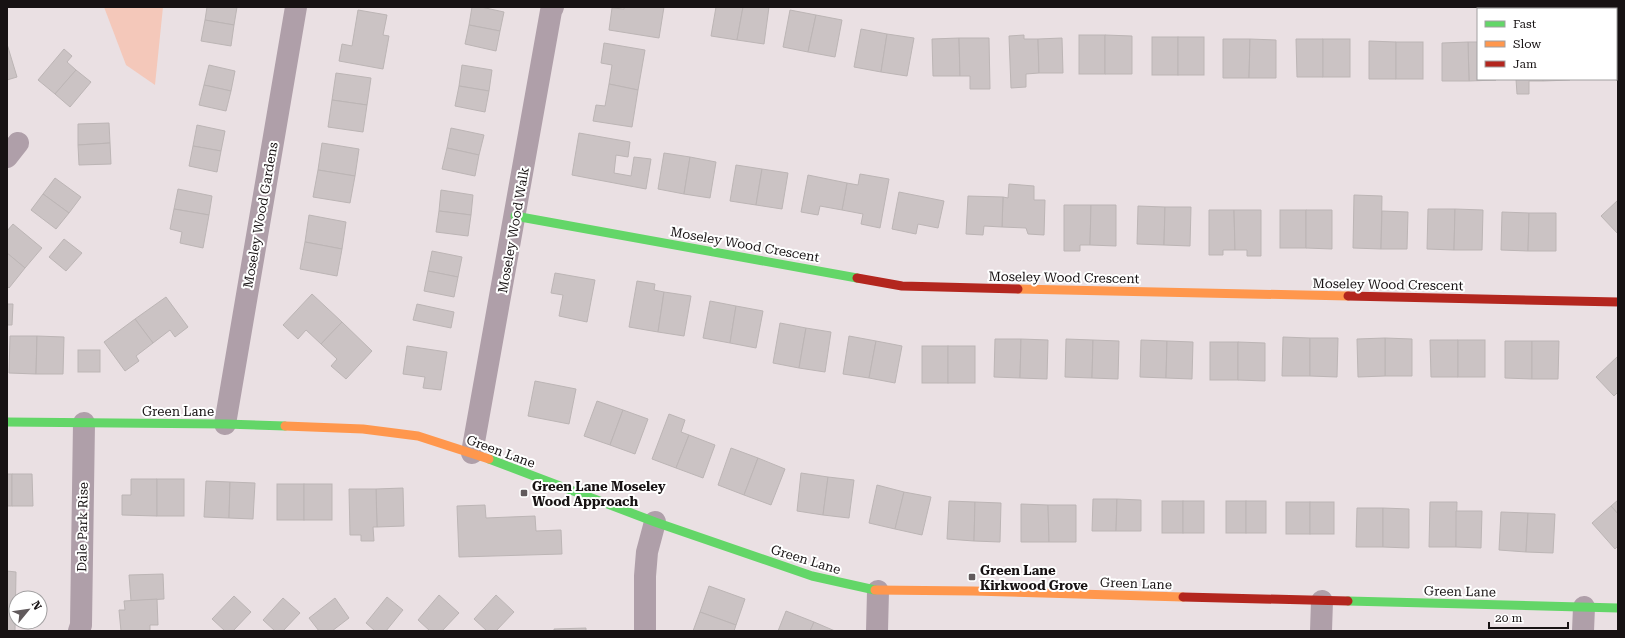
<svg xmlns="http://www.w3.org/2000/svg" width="1625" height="638" font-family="'Roboto Serif',serif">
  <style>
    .green { fill: #f4c8ba }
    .building { fill: #cbc3c4; stroke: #bcb5b5 }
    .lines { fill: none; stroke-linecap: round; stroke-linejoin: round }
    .street { stroke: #af9fa9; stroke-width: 22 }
    .fast { stroke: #63d668; stroke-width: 9 }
    .slow { stroke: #ff974d; stroke-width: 9 }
    .jam { stroke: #b3261e; stroke-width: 9 }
    .poi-dot { fill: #615a5c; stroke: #fff; stroke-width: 1.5 }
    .labels { text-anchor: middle; stroke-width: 4; stroke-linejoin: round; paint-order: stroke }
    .street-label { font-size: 13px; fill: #171213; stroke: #fff }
    .poi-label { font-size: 13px; font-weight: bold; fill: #171213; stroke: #fff; text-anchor: start }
  </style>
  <rect width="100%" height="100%" fill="#eae0e3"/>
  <!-- green -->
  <polygon class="green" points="104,7 163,7 155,85 126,65"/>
  <!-- building -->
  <g class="building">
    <polygon points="207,7 237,7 234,25 205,20"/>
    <polygon points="472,7 481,7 504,12 500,31 469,25"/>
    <polygon points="624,7 664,7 659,38 609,30 612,8 624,9"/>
    <polygon points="716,7 743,7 737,40 711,36"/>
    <polygon points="743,7 769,7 764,44 737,40"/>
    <polygon points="358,10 387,15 383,35 389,36 383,69 339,61 342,44 352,46"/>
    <polygon points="790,10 816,15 808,52 783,47"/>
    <polygon points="816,15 842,20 835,57 808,52"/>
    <polygon points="205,20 234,25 231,46 201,41"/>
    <polygon points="469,25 500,31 496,51 465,44"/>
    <polygon points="861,29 887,34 881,72 854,67"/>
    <polygon points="887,34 914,38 907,76 881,72"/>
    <polygon points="1024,35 1024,39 1038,39 1039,73 1026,74 1026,87 1011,88 1009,36"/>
    <rect x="1079" y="35" width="26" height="39"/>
    <polygon points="1105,35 1132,36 1132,74 1105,74"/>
    <rect x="1152" y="37" width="26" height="38"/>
    <rect x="1178" y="37" width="26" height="38"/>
    <polygon points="959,38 960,76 933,76 932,39"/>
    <polygon points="959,38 989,38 990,89 970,89 970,76 960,76"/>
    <polygon points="1062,38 1063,73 1039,73 1038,39"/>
    <polygon points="1223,39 1250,39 1249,78 1223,78"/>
    <polygon points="1250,39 1276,40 1276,78 1249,78"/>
    <polygon points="1296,39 1323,39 1323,77 1297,77"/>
    <rect x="1323" y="39" width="27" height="38"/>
    <polygon points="1369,41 1396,42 1396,79 1369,79"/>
    <rect x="1396" y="42" width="27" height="37"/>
    <polygon points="1468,42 1478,42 1478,79 1496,80 1469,81"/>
    <polygon points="1468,42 1469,81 1442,81 1442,43"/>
    <polygon points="604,43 645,50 638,90 609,84 612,65 601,63"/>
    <polygon points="7,44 17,77 7,80"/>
    <polygon points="64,49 72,56 67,62 76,70 55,94 38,80"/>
    <polygon points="1618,54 1618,82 1615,79 1616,56"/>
    <polygon points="209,65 235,71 231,91 204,85"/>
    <polygon points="462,65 492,70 489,91 459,86"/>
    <polygon points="76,70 91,82 70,107 55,94"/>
    <polygon points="336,73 371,78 367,105 332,100"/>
    <polygon points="1516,79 1543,79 1543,81 1529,81 1529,94 1517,94"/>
    <polygon points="1543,79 1570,79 1570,80 1543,81"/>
    <polygon points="609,84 638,90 632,127 593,121 596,105 605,106"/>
    <polygon points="204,85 231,91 226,111 199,105"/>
    <polygon points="459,86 489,91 485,112 455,106"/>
    <polygon points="332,100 367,105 363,132 328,127"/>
    <polygon points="109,123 110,143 78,145 78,124"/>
    <polygon points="197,125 225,131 221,151 193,146"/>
    <polygon points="451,128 484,135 479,155 447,148"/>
    <polygon points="579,133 630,142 628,157 616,155 614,173 631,176 634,157 651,159 646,189 572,175"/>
    <polygon points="110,143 111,164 79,165 78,145"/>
    <polygon points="322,143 359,149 355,176 318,170"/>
    <polygon points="193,146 221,151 217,172 189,166"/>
    <polygon points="447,148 479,155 475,176 442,169"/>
    <polygon points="664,153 690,157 684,194 658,189"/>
    <polygon points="690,157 716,162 710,198 684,194"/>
    <polygon points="736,165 762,169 756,205 730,201"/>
    <polygon points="762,169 788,173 782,209 756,205"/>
    <polygon points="318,170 355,176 350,203 313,197"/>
    <polygon points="860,174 889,179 880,228 861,224 863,214 842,210 847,183 858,185"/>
    <polygon points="808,175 847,183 842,210 820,206 818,215 801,212"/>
    <polygon points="55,178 81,197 69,213 43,194"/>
    <polygon points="1009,184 1034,186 1034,200 1045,200 1044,235 1028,234 1026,228 1002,227 1003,197 1008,198"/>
    <polygon points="178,189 212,196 209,215 174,209"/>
    <polygon points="441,190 473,195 471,215 439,211"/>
    <polygon points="899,192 944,201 938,228 918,224 916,234 892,229"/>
    <polygon points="43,194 69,213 56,229 31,210"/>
    <polygon points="1354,195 1382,196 1381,249 1353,248"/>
    <polygon points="968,196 1003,197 1002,227 984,226 983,235 966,234"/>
    <polygon points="1618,200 1618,234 1601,216"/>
    <polygon points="1064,205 1091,205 1090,245 1080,245 1080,251 1064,251"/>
    <polygon points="1091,205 1116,205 1116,246 1090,245"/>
    <polygon points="1138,206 1165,207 1164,245 1137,244"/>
    <polygon points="1165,207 1191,207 1190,246 1164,245"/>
    <polygon points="174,209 209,215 203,248 180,243 182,232 170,229"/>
    <polygon points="1428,209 1455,209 1454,250 1427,249"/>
    <polygon points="1455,209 1483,210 1482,250 1454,250"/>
    <polygon points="1209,210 1234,210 1235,250 1223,250 1223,255 1209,255"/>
    <polygon points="1234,210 1261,210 1261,256 1247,256 1247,250 1235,250"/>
    <rect x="1280" y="210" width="26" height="38"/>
    <polygon points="1306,210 1332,210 1332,249 1306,248"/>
    <polygon points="439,211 471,215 468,236 436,232"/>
    <polygon points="1382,211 1408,212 1407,249 1381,249"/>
    <polygon points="1502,212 1529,213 1528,251 1501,250"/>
    <polygon points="1529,213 1556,213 1556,251 1528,251"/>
    <polygon points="309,215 346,222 342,249 305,242"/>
    <polygon points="13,224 42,248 25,268 7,253 7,231"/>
    <polygon points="64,239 82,253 66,271 49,257"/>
    <polygon points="305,242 342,249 337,276 300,269"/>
    <polygon points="432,251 462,257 458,277 428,271"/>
    <polygon points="7,253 25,268 9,288 7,286"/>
    <polygon points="428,271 458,277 454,297 424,291"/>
    <polygon points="555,273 595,280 587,322 559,316 563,295 551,293"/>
    <polygon points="637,281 655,284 654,290 664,292 658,332 629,327"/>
    <polygon points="664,292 691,296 684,336 658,332"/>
    <polygon points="312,294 342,322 321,344 306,330 298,339 283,325"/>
    <polygon points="166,297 188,327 175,337 170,330 153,343 135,319"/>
    <polygon points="710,301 736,306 730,343 703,338"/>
    <polygon points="7,304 13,304 12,325 7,325"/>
    <polygon points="417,304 454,312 451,328 413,320"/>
    <polygon points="736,306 763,311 756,348 730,343"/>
    <polygon points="135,319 153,343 136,356 139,361 125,371 104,342"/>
    <polygon points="342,322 372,351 346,379 331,366 337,359 321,344"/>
    <polygon points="780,323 806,328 799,368 773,363"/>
    <polygon points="806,328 831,332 825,372 799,368"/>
    <polygon points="10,336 37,336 36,374 9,373"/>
    <polygon points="37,336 64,337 63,374 36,374"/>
    <polygon points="849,336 876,341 869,378 843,374"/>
    <polygon points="1283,337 1310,338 1310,376 1282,376"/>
    <polygon points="1310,338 1338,338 1337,377 1310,376"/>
    <polygon points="1385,338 1412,339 1412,376 1385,376"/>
    <polygon points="1385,338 1385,376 1358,377 1357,339"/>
    <polygon points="995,339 1021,339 1020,378 994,377"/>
    <polygon points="1021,339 1048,340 1047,379 1020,378"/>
    <polygon points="1066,339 1093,340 1092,378 1065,377"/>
    <polygon points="1093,340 1119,341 1118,379 1092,378"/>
    <polygon points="1141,340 1167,341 1166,378 1140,377"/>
    <polygon points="1430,340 1458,340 1458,377 1431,377"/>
    <rect x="1458" y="340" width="27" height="37"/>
    <polygon points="876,341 902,346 895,383 869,378"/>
    <polygon points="1167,341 1193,342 1192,379 1166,378"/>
    <polygon points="1505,341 1532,341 1532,379 1505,378"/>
    <polygon points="1532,341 1559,341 1558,379 1532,379"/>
    <rect x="1210" y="342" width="28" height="38"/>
    <polygon points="1238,342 1265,343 1265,381 1238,380"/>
    <polygon points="407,346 447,352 441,390 423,388 425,377 403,374"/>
    <rect x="922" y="346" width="26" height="37"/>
    <rect x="948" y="346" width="27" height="37"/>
    <rect x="78" y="350" width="22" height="22"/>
    <polygon points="1618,356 1618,392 1614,396 1596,377"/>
    <polygon points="535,381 576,389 569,424 528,416"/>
    <polygon points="597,401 623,410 610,445 584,436"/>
    <polygon points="623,410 648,419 635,454 610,445"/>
    <polygon points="669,414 685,420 681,432 689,435 676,468 652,459"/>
    <polygon points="689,435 715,445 703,478 676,468"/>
    <polygon points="731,448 758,458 744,495 718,485"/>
    <polygon points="758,458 785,469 771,505 744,495"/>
    <polygon points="801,473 828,477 823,515 797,511"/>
    <rect x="7" y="474" width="5" height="32"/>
    <polygon points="12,474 32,474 33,506 12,506"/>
    <polygon points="828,477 854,480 849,518 823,515"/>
    <polygon points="131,479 157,479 157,516 122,515 122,495 131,495"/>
    <rect x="157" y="479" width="27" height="37"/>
    <polygon points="206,481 230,482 229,518 204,517"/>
    <polygon points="230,482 255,483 253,519 229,518"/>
    <rect x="277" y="484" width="27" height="36"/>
    <rect x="304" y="484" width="28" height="36"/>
    <polygon points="877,485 904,492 895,529 869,523"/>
    <polygon points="403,488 404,526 377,527 376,489"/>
    <polygon points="349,489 376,489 377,527 373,527 374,541 361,541 361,535 350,535"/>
    <polygon points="904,492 931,497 922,535 895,529"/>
    <polygon points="1093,499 1117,499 1116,531 1092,531"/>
    <polygon points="1117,499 1141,500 1141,531 1116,531"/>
    <polygon points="1618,500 1618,514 1611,506"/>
    <polygon points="949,501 975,502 974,541 947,539"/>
    <rect x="1162" y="501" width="21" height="32"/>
    <rect x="1183" y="501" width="21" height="32"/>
    <rect x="1226" y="501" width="20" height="32"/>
    <rect x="1246" y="501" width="20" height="32"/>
    <polygon points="975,502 1001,503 1000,542 974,541"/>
    <rect x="1286" y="502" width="24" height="32"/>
    <rect x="1310" y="502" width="24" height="32"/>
    <polygon points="1430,502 1457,502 1456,547 1429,547"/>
    <polygon points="1021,504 1048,505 1049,542 1021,542"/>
    <polygon points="485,505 486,518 535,516 536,531 561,530 562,554 459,557 457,506"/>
    <polygon points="1048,505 1076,505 1076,542 1049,542"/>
    <polygon points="1611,506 1618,514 1618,546 1615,549 1592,523"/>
    <polygon points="1357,508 1383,508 1383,547 1356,547"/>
    <polygon points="1383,508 1409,509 1409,548 1383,547"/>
    <polygon points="1456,511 1482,511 1481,548 1456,547"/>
    <polygon points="1501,512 1528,513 1526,552 1499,550"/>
    <polygon points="1528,513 1555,514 1553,553 1526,552"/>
    <polygon points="7,571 16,572 15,631 7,631"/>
    <polygon points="163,574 164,599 131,601 129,575"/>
    <polygon points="709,586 745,599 736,625 700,612"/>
    <polygon points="439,595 459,613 442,631 430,631 418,620"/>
    <polygon points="496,595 514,612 496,631 487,631 474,619"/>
    <polygon points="234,596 251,612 233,631 225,631 212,619"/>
    <polygon points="387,597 403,610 386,631 375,631 366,623"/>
    <polygon points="283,598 300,613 283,631 275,631 263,620"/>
    <polygon points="335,598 349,618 332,631 319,631 309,618"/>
    <polygon points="157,599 158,625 150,625 150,631 121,631 119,610 125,610 124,601"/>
    <polygon points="786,611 814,622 810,631 778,631"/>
    <polygon points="700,612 736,625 734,631 693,631"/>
    <polygon points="814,622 835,631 810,631"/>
    <polygon points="586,628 586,631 554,631 554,629"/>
  </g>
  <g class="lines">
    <!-- street -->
    <g class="street">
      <polyline points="7,157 18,143"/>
      <polyline points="225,424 296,7"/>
      <polyline points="472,453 551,11 553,7"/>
      <polyline points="79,631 81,625 84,423"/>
      <polyline points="645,631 645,576 647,552 655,522"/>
      <polyline points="877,631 878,591"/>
      <polyline points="1321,631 1322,601"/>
      <polyline points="1583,631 1584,607"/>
    </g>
    <!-- fast -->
    <g class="fast">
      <polyline points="515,216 857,278"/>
      <polyline points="7,422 225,424 285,426"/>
      <polyline points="489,459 655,522 812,576 875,590"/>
      <polyline points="1348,601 1618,608"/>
    </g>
    <!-- slow -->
    <g class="slow">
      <polyline points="1018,289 1348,296"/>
      <polyline points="285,426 363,429 418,436 489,459"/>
      <polyline points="875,590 973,591 1183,597"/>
    </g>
    <!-- jam -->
    <g class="jam">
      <polyline points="857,278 902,286 1018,289"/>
      <polyline points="1348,296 1618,302"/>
      <polyline points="1183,597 1348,601"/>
    </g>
  </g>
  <!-- markers -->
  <g class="poi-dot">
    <rect x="520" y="489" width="8" height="8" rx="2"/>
    <rect x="968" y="573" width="8" height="8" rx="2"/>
  </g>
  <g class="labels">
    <!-- street labels -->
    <g class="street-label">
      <text transform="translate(260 215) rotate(-80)" y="5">Moseley Wood Gardens</text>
      <text transform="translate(513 230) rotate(-80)" y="5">Moseley Wood Walk</text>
      <text transform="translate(745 244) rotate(10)" y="5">Moseley Wood Crescent</text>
      <text transform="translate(1064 277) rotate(1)" y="5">Moseley Wood Crescent</text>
      <text transform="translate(1388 284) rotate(1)" y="5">Moseley Wood Crescent</text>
      <text x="178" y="416">Green Lane</text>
      <text transform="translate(501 451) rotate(20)" y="5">Green Lane</text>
      <text transform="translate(82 527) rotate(-89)" y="5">Dale Park Rise</text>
      <text transform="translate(806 559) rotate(17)" y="5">Green Lane</text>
      <text transform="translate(1136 583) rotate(2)" y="5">Green Lane</text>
      <text transform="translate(1460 591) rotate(1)" y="5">Green Lane</text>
    </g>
    <!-- poi labels -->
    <g class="poi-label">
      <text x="532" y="491">Green Lane Moseley<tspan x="532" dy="15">Wood Approach</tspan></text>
      <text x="980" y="575">Green Lane<tspan x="980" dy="15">Kirkwood Grove</tspan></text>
    </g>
  </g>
  <!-- border -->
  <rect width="1625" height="638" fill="none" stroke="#171213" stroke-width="16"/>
  <!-- legend -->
  <rect x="1477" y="8" width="140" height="72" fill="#ffffff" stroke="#a2a0a1"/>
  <rect x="1485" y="21" width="20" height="6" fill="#63d668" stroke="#a2a0a1"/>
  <text x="1513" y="28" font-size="12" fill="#171213">Fast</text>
  <rect x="1485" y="41" width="20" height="6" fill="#ff974d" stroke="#a2a0a1"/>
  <text x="1513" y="48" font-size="12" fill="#171213">Slow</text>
  <rect x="1485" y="61" width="20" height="6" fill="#b3261e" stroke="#a2a0a1"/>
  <text x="1513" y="68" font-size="12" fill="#171213">Jam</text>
  <!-- north arrow -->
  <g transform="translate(28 610) rotate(61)"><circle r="19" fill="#ffffff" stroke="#a2a0a1"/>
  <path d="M0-3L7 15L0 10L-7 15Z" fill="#615a5c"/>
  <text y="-6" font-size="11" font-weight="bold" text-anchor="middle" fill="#171213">N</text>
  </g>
  <!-- scale -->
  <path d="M1489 622v6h79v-6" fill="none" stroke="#171213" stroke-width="2"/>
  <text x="1495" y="622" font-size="12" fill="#171213" stroke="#ffffff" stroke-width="3" paint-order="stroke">20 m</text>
</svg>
